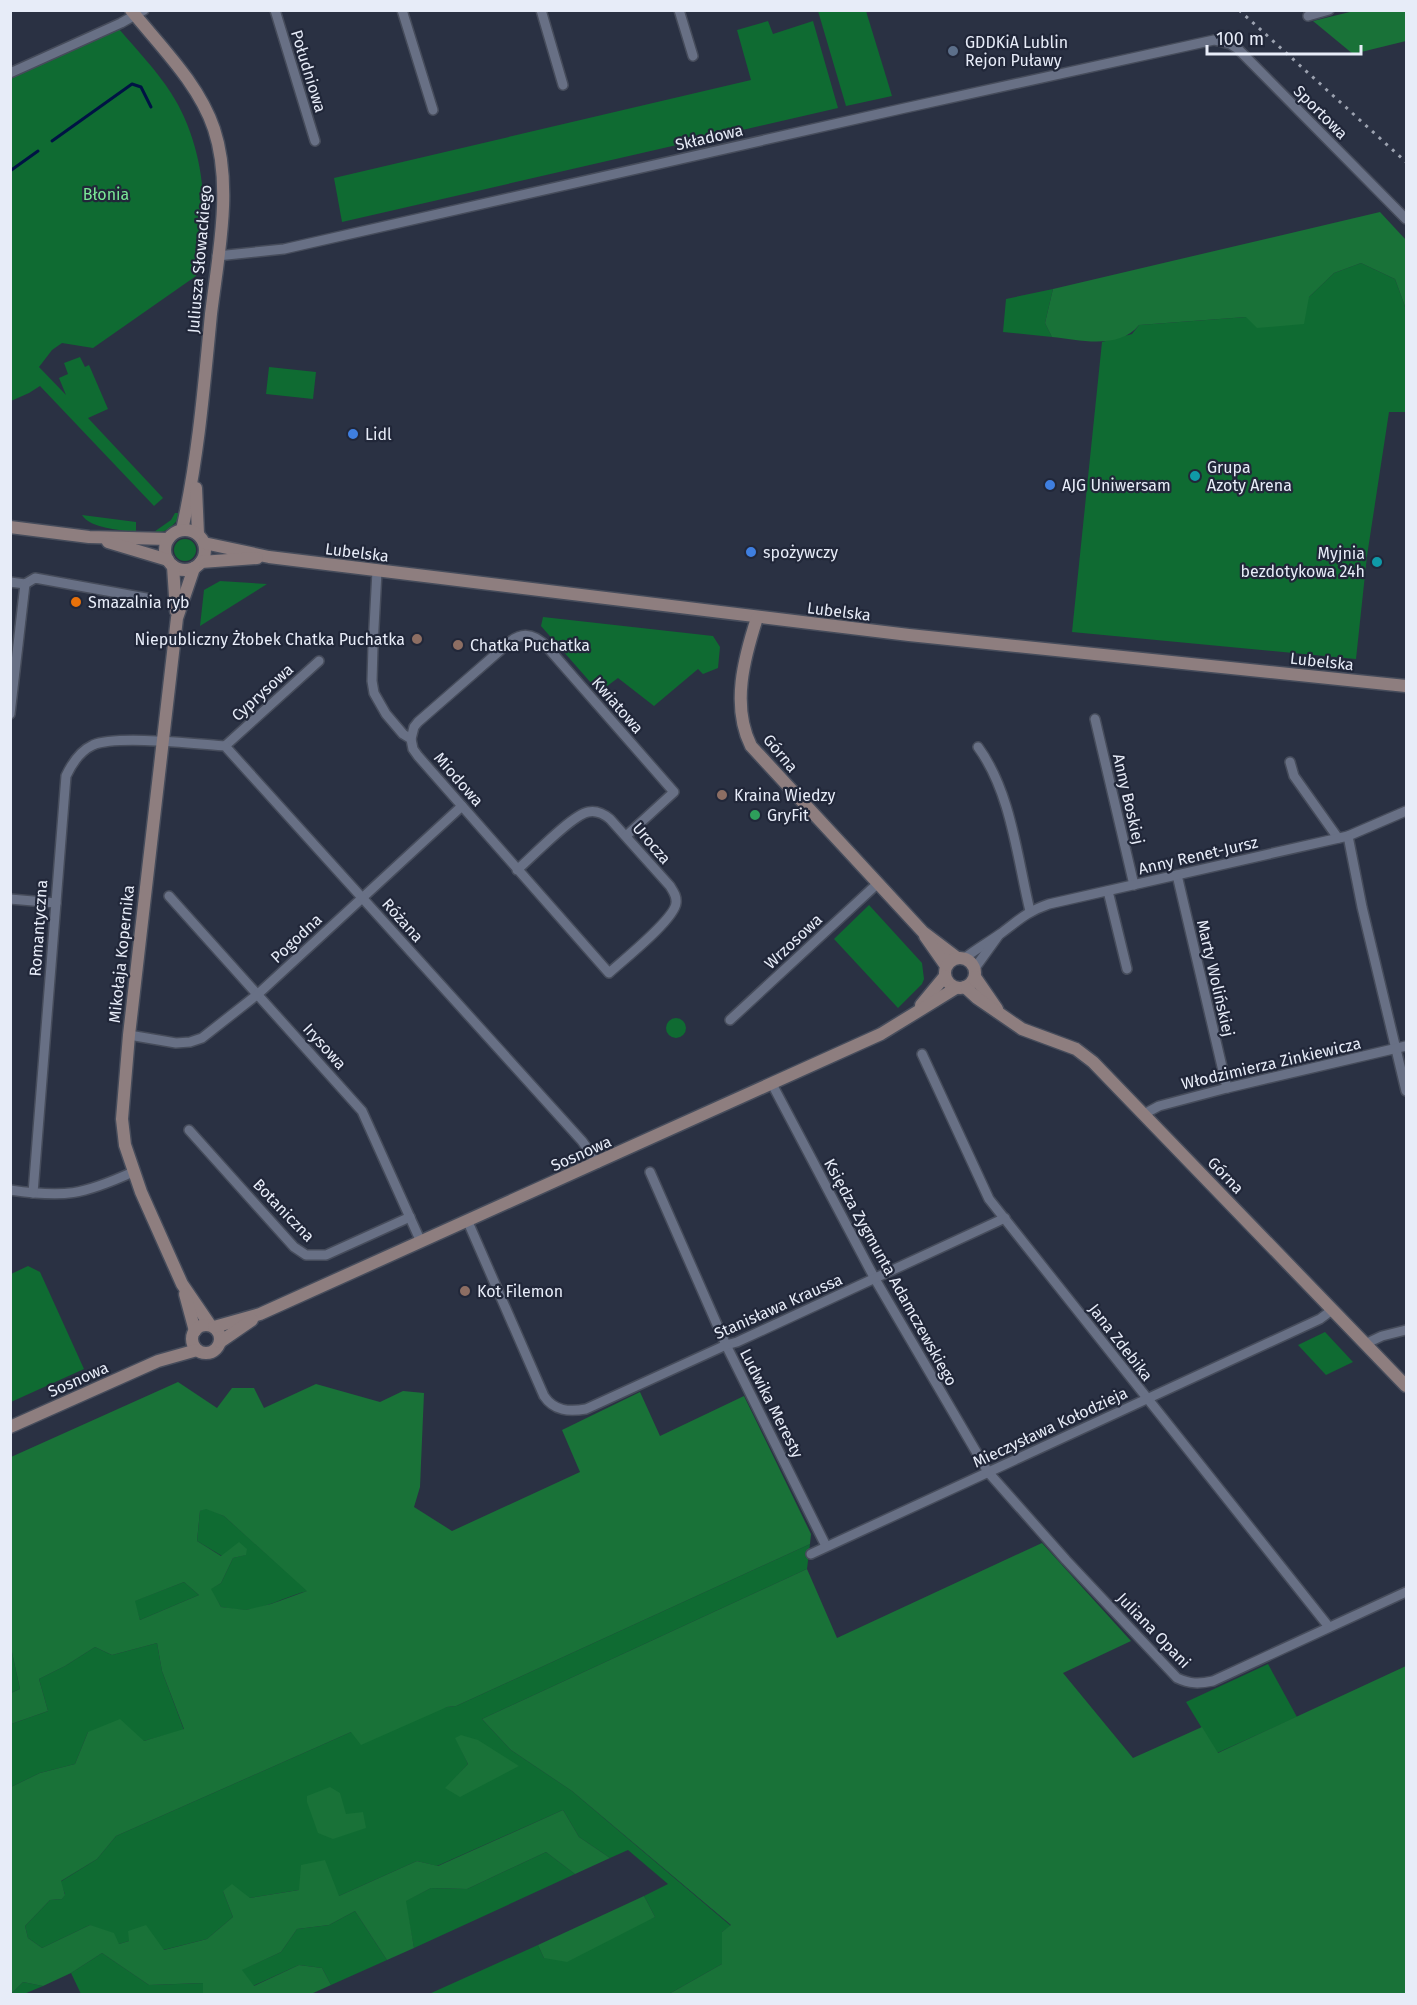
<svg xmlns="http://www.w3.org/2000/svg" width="1417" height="2005" font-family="'Fira Sans',sans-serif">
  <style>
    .green { fill: #0f6b32; fill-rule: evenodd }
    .forest { fill: #197238; fill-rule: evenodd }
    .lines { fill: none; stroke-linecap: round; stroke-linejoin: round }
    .stream { stroke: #001344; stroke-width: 3 }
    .street-casing { stroke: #464c5b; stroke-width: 12 }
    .secondary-casing { stroke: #464c5b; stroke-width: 15 }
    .street { stroke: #687085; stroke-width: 9 }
    .secondary { stroke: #8e7e7f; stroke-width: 12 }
    .rail { stroke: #9ca2b0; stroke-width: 3; stroke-dasharray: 3 6; stroke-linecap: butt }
    .service-dot { fill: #5c6f8a; stroke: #212739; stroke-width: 2 }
    .shop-dot { fill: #3f7fe0; stroke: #212739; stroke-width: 2 }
    .culture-dot { fill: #0f9aa8; stroke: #212739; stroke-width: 2 }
    .food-dot { fill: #e8710a; stroke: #212739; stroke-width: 2 }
    .education-dot { fill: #8d6e63; stroke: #212739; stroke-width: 2 }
    .leisure-dot { fill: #2e9e5b; stroke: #212739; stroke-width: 2 }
    .labels { text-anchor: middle; stroke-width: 4.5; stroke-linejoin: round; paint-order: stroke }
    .poi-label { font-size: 16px; fill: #e7ecf8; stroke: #212739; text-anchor: start }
    .street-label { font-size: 16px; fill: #e7ecf8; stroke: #212739 }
    .park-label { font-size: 16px; fill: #7ae796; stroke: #212739 }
  </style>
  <rect width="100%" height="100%" fill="#2a3143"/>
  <!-- green -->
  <g class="green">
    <polygon points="818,11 866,11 892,96 846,106"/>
    <polygon points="768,21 773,34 813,21 838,108 342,222 334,178 751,80 737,30"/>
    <path d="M119 29C137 50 157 71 171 93 192 125 204 170 203 208 202 230 198 254 196 276L93 348 62 343 52 350 39 367 66 395 59 378 68 374 64 363 80 357 85 367 89 365 108 409 88 418 163 498 154 506 40 386 29 393 11 401V78Z"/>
    <polygon points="1361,263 1395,279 1406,309 1406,412 1389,412 1367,556 1356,659 1072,632 1102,342 1132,334 1139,325 1246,317 1309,297 1334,273"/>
    <polygon points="1053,289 1045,323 1052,337 1003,332 1006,299"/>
    <polygon points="269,367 316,372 313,399 266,394"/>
    <path d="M175 513H181C176 526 164 534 151 534L171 520Z"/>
    <path d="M82 515 136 522V533C119 529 91 529 82 515Z"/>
    <circle cx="185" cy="550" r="11"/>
    <polygon points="220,581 267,584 200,626 204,590"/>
    <polygon points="543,617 713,636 720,647 718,668 703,674 698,669 654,706 618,678 599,692 541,626"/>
    <polygon points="869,905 922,963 924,979 922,984 898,1008 834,939"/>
    <circle cx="676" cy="1028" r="10"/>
    <polygon points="28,1266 40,1272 84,1369 11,1402 11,1274"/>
    <polygon points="1325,1332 1353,1362 1326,1375 1298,1345"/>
    <path d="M206 1508 224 1516 308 1591C287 1596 267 1608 246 1610 238 1610 229 1608 221 1607L210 1589 221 1583 233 1558 245 1555 222 1556 197 1541 200 1511Z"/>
    <path d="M810 1544 807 1569 482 1719 511 1750 572 1791 731 1926 722 1932V1964L669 1994H429L538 1945 544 1958 655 1917 644 1896 668 1884 628 1850 610 1858 579 1837 563 1810 437 1866 417 1861 339 1896 299 1890 250 1898 223 1891 233 1917 207 1939 163 1950 129 1941 119 1944 90 1925 42 1948 28 1938 25 1926 50 1900 62 1899 65 1894 60 1882 97 1859 116 1836 351 1732 447 1707 456 1706ZM456 1738 518 1766 446 1788 468 1764Z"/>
    <polygon points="184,1582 199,1595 140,1620 134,1601"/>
    <polygon points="10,1643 20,1689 11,1693 10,1693"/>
    <polygon points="157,1643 162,1671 184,1730 144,1741 88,1732 75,1764 40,1773 11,1787 11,1724 48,1711 39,1679 65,1666 95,1647 112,1655"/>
    <polygon points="1268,1664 1297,1717 1217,1753 1186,1702"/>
    <polygon points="546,1852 575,1874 414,1948 405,1901 431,1888 467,1889"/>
    <polygon points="355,1911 387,1960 331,1985 322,1968 299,1965 253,1986 241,1970 281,1952 297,1929 329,1925"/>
    <polygon points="102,1953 149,1985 204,1983 203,1994 81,1994 71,1973"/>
    <polygon points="23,1982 43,1986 24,1994 11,1994"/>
  </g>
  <!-- forest -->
  <g class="forest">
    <polygon points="1358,10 1406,11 1406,41 1353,54 1313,21"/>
    <path d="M1380 212 1406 240V309L1395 279 1361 263 1334 273 1309 297 1304 324 1257 328 1246 317 1139 325C1119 350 1080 340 1052 337L1045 323 1053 289Z"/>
    <path d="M178 1382 217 1408 232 1388H254L264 1408 316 1384 380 1402 403 1391 424 1393 420 1487 414 1507 452 1531 580 1472 562 1430 640 1392 660 1436 744 1396 811 1534 810 1544 456 1706 447 1707 361 1745 351 1732 116 1836 97 1859 61 1881 65 1895 62 1899 50 1900 25 1926 28 1938 42 1948 90 1925 114 1933 119 1944 129 1941 128 1931 146 1925 164 1950 207 1939 233 1917 223 1891 232 1884 250 1898 299 1890 301 1865 325 1860 339 1896 417 1861 438 1866 563 1810 579 1837 610 1858 575 1874 546 1852 467 1889 431 1888 406 1901 414 1948 387 1960 355 1911 329 1925 297 1929 281 1952 242 1970 254 1986 299 1965 322 1968 331 1985 311 1994H203V1983L149 1985 102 1953 71 1973 43 1986 23 1982 11 1994V1787L40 1773 75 1764 88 1732 120 1719 144 1741 184 1729 162 1671 157 1643 112 1655 95 1647 65 1666 39 1679 48 1711 11 1724V1693L20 1689 10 1643 11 1457ZM206 1509 224 1516 307 1591 271 1604 246 1610 221 1607 211 1589 221 1583 233 1558 246 1555 247 1549 239 1542 221 1556 197 1541 200 1511ZM184 1582 199 1595 140 1620 135 1601Z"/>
    <polygon points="1042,1543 1131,1641 1063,1673 1133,1758 1202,1727 1218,1753 1406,1666 1406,1994 669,1994 722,1964 722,1932 731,1925 572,1791 511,1750 482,1719 807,1569 837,1638"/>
    <polygon points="461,1735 478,1740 519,1766 460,1797 445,1788 468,1764 455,1738"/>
    <polygon points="330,1787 340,1793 346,1814 363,1812 366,1828 333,1839 318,1833 307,1802 307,1796"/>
    <polygon points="644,1896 655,1917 567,1962 544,1958 538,1945"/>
  </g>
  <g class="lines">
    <!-- stream -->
    <g class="stream">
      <polyline points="52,141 132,84 141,87 151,107"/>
      <polyline points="10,171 38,151"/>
    </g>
    <defs>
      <g id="street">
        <polyline points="275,10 315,141"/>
        <polyline points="402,10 433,110"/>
        <polyline points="541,10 563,85"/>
        <polyline points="679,10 693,56"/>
        <polyline points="1308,16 1329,10"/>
        <polyline points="10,73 121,23 144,10"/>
        <polyline points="217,256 284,249 905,108 1214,40 1230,44 1238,49 1406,219"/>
        <path d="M377 571 373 646 372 681 374 693 386 714 403 734 411 739 413 749 418 756 609 973C622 961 675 919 676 903 677 896 673 891 670 886L610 819C604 814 597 810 588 812 572 815 532 857 517 870"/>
        <polyline points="10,582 25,584 35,578 146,598"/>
        <polyline points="10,714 25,584"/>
        <polyline points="1095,719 1134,885"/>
        <path d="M411 739 414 727 418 722 511 641C525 630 537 636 548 648L674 792 626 836"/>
        <polyline points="225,746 319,661"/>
        <path d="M978 747C1011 792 1017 857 1030 911"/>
        <polyline points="1290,762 1294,776 1338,838"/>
        <polyline points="1348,836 1362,907 1406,1091"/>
        <polyline points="1177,875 1227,1088"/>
        <polyline points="1108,891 1127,969"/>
        <polyline points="169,896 362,1111 421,1242"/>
        <polyline points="10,899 56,903"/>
        <path d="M965 958C976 949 989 942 1000 934 1019 920 1026 912 1049 904L1348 836 1406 811"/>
        <polyline points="975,968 998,936"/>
        <polyline points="730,1020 877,884"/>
        <polyline points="129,1035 176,1043 190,1042 202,1038 258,994 462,806"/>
        <polyline points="922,1054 989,1199 1329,1627"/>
        <path d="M772 1084 875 1279 988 1472 1066 1560 1177 1678C1190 1684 1199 1684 1213 1681L1406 1592"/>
        <polyline points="1144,1114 1159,1106 1227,1088 1406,1046"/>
        <polyline points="189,1130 294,1247 306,1255 326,1255 410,1217"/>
        <polyline points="650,1172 726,1345 826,1546"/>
        <path d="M10 1190C65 1198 82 1195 133 1172"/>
        <path d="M33 1193 66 776C72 763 80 751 93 745 117 735 196 744 225 746L582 1141 598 1163"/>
        <path d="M468 1222 544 1396C554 1411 569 1412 586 1409L726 1345 737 1342 1005 1218"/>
        <polyline points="1365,1344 1382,1336 1406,1330"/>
        <polyline points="811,1554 1320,1319 1332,1310"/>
      </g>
      <g id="secondary">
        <path d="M131 10C161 47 199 84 214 129 233 186 218 256 211 314 204 387 198 459 182 530"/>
        <polyline points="196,488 198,534"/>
        <polyline points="10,527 89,537 168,539"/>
        <circle cx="185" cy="550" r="20"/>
        <polyline points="108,542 168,560"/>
        <polyline points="204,543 269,557 909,635 1406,686"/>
        <polyline points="201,562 257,558"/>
        <polyline points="173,566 176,611"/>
        <polyline points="194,568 177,618 129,1035 122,1119 125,1145 141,1192 182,1284 210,1325"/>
        <path d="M757 618C744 658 731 706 751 746L923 932 956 957"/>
        <polyline points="925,936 946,966"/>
        <circle cx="960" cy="973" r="15"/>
        <polyline points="975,977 997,1009"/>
        <polyline points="965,987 977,998 1022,1029 1076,1049 1093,1062 1406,1386"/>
        <polyline points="921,1005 945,976"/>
        <polyline points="185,1294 195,1331"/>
        <circle cx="206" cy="1339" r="14"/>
        <polyline points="214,1327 260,1314 881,1034 956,988"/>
        <polyline points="220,1342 252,1320"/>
        <polyline points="10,1427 158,1361 197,1350"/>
      </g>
    </defs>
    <!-- street casing -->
    <use href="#street" class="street-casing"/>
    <!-- secondary casing -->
    <use href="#secondary" class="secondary-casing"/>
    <!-- street -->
    <use href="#street" class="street"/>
    <!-- secondary -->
    <use href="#secondary" class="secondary"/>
    <!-- rail -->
    <polyline class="rail" points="1239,10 1406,162"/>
  </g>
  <!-- markers -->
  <circle class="service-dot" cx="953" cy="51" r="6"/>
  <g class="shop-dot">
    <circle cx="353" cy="434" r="6"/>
    <circle cx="1050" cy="485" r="6"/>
    <circle cx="751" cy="552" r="6"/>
  </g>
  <g class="culture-dot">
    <circle cx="1195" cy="476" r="6"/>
    <circle cx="1377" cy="562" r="6"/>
  </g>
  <circle class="food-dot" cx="76" cy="602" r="6"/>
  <g class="education-dot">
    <circle cx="417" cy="639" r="6"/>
    <circle cx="458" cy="645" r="6"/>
    <circle cx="722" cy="795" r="6"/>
    <circle cx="465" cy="1291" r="6"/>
  </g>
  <circle class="leisure-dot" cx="755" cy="815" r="6"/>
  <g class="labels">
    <!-- poi labels -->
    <g class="poi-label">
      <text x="965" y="48">GDDKiA Lublin<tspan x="965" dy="18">Rejon Puławy</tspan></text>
      <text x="365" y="440">Lidl</text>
      <text x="1207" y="473">Grupa<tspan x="1207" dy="18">Azoty Arena</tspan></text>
      <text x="1062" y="491">AJG Uniwersam</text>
      <text x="763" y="558">spożywczy</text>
      <text x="1365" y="559" text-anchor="end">Myjnia<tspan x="1365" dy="18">bezdotykowa 24h</tspan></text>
      <text x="88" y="608">Smazalnia ryb</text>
      <text x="405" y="645" text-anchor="end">Niepubliczny Żłobek Chatka Puchatka</text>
      <text x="470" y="651">Chatka Puchatka</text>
      <text x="734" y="801">Kraina Wiedzy</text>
      <text x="767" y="821">GryFit</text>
      <text x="477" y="1297">Kot Filemon</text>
    </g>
    <!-- street labels -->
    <g class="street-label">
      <text transform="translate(309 71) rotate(73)" y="6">Południowa</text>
      <text transform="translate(1321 112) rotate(45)" y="6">Sportowa</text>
      <text transform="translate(709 137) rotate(-13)" y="6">Składowa</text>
      <text transform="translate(199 259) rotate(-85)" y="6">Juliusza Słowackiego</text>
      <text transform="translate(357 552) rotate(7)" y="6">Lubelska</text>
      <text transform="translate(839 611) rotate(7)" y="6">Lubelska</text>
      <text transform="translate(1322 661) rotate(6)" y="6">Lubelska</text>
      <text transform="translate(262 692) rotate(-42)" y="6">Cyprysowa</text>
      <text transform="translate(618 705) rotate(49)" y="6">Kwiatowa</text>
      <text transform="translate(781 753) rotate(50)" y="6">Górna</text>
      <text transform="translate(459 779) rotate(49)" y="6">Miodowa</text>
      <text transform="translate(1129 799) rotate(77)" y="6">Anny Boskiej</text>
      <text transform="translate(652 843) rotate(49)" y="6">Urocza</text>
      <text transform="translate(1198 855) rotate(-13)" y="6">Anny Renet-Jursz</text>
      <text transform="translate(403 920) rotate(48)" y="6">Różana</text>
      <text transform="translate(38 928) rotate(-86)" y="6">Romantyczna</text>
      <text transform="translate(296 938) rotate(-43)" y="6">Pogodna</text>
      <text transform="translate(793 941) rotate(-43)" y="6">Wrzosowa</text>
      <text transform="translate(121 954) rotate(-84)" y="6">Mikołaja Kopernika</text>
      <text transform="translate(1216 978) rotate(77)" y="6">Marty Wolińskiej</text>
      <text transform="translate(325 1046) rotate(48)" y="6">Irysowa</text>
      <text transform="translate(1271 1063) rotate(-13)" y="6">Włodzimierza Zinkiewicza</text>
      <text transform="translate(581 1153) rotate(-24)" y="6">Sosnowa</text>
      <text transform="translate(1226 1175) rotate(46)" y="6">Górna</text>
      <text transform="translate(284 1210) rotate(46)" y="6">Botaniczna</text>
      <text transform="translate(891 1272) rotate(61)" y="6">Księdza Zygmunta Adamczewskiego</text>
      <text transform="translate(778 1306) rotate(-24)" y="6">Stanisława Kraussa</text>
      <text transform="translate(1121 1342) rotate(52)" y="6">Jana Zdebika</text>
      <text transform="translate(78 1379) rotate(-24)" y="6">Sosnowa</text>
      <text transform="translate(772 1403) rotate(63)" y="6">Ludwika Meresty</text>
      <text transform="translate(1050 1427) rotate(-25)" y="6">Mieczysława Kołodzieja</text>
      <text transform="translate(1154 1630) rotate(46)" y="6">Juliana Opani</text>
    </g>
    <!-- park labels -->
    <g class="park-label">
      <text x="106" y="200">Błonia</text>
    </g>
  </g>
  <!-- border -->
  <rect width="1417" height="2005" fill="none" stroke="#e7ecf8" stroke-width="24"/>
  <!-- scale -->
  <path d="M1207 45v9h154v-9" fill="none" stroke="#e7ecf8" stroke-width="3"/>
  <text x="1216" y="45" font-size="18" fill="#e7ecf8" stroke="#212739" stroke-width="4.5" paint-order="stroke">100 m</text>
</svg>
